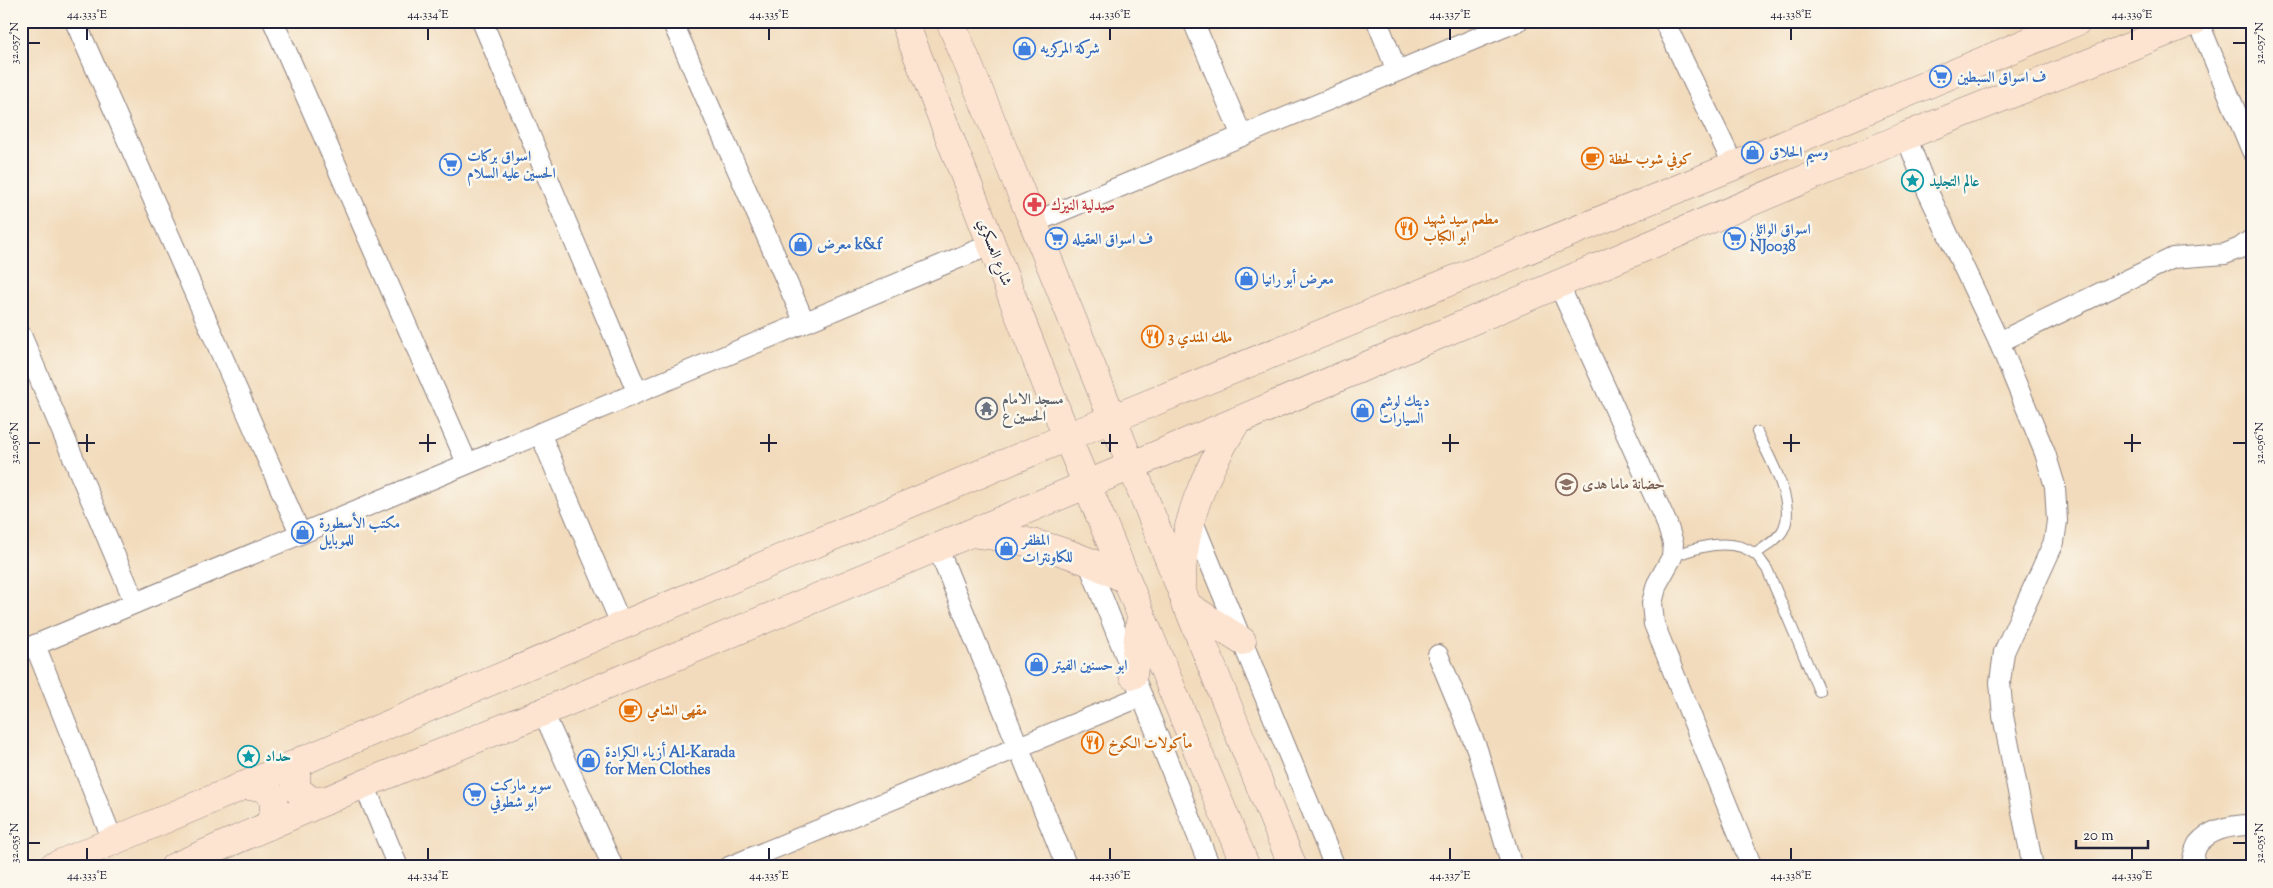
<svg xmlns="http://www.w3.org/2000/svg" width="2273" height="888" font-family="'Sorts Mill Goudy',Amiri,serif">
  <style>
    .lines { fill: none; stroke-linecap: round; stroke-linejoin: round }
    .service-casing { stroke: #8a7e7c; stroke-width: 12 }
    .minor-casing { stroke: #8a7e7c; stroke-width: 22 }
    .secondary-casing { stroke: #8a7e7c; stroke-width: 29 }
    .service { stroke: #fff; stroke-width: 10 }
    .minor { stroke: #fff; stroke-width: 20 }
    .secondary { stroke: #fde4d1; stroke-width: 28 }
    .ticks { fill: none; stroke: #22223b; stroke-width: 2 }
    .labels { text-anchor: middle; stroke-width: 5; stroke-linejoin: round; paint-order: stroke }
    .shop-label { font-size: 15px; font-weight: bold; fill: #366cbe; stroke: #fbf7ec; text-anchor: start }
    .food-label { font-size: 15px; font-weight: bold; fill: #c56008; stroke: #fbf7ec; text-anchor: start }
    .culture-label { font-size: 15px; font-weight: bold; fill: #0d838f; stroke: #fbf7ec; text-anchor: start }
    .health-label { font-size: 15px; font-weight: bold; fill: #be3a42; stroke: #fbf7ec; text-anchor: start }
    .street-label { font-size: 15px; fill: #22223b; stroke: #fbf7ec }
    .worship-label { font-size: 15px; font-weight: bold; fill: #5b616d; stroke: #fbf7ec; text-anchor: start }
    .education-label { font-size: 15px; font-weight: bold; fill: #785e54; stroke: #fbf7ec; text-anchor: start }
    .neatline { fill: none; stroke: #22223b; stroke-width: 2 }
    .ticks-label { font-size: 12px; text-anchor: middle; fill: #22223b }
  </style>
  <rect width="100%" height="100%" fill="#fbf7ec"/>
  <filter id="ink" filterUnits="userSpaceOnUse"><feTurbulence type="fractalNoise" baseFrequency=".02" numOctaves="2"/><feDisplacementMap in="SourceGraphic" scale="10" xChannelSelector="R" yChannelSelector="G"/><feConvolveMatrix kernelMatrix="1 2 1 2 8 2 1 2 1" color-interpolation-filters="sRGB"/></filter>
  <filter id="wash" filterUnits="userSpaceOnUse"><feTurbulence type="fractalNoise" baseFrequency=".0096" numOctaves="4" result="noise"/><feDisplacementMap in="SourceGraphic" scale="20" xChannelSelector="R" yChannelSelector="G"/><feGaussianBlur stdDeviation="1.12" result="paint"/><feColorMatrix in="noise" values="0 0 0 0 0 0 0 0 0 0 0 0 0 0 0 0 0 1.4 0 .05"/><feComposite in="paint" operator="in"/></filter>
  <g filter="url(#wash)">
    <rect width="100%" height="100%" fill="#f2dbbc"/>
  </g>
  <g filter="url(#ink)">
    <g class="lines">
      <defs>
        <g id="service">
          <path d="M1755 554C1765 547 1779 539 1784 528 1796 502 1768 455 1757 432"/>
          <path d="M1672 557C1696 547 1731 536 1755 554 1759 557 1763 564 1767 569L1819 691"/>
        </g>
        <g id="minor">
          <polyline points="75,21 300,533"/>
          <polyline points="273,21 467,463"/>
          <polyline points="482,21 637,391"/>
          <polyline points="672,21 804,321"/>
          <polyline points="1193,21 1242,136"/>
          <polyline points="1377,21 1397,71"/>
          <polyline points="1664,21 1734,166"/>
          <polyline points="2198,21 2252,151"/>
          <polyline points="1906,136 1927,190 1999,342 2045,453 2055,486 2057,521 2054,542 2004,652 2000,682 2003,716 2033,867"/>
          <polyline points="1035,222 1518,21"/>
          <polyline points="1558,283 1667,524 1673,543 1672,557 1657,584 1652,603 1654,624 1752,867"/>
          <polyline points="21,335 135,603"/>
          <polyline points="1999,342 2173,258 2225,254 2240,248 2252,239"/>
          <polyline points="540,433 621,624"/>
          <polyline points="1191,517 1335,867"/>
          <polyline points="937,546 1067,867"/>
          <polyline points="1087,559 1210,867"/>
          <polyline points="35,645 113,841"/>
          <polyline points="21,651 992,244"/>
          <polyline points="1438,655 1477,749 1512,867"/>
          <polyline points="543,712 613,867"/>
          <polyline points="364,784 398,867"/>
          <polyline points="729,867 1142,696"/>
          <path d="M2191 867C2193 860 2194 850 2198 844 2211 828 2233 825 2252 825"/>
        </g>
        <g id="secondary">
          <polyline points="904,21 1067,437 1246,867"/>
          <path d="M950 21C1068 302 1178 585 1293 867"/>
          <path d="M971 533C1029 539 1075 552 1127 580"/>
          <path d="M1182 585C1181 525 1206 470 1237 421"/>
          <polyline points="1185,604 1242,641"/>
          <polyline points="1133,675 1141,615"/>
          <polyline points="302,760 296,770 296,789 310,800 325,801"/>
          <path d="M242 786H258L268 790C277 803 275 813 268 826"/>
          <polyline points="52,867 1067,437 1734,166 2078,21"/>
          <polyline points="174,867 364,784 543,712 1131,466 1906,136 2194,21"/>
        </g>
      </defs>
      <!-- service casing -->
      <use href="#service" class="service-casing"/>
      <!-- minor casing -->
      <use href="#minor" class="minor-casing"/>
      <!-- secondary casing -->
      <use href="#secondary" class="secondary-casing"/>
      <!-- service -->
      <use href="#service" class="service"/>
      <!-- minor -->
      <use href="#minor" class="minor"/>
      <!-- secondary -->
      <use href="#secondary" class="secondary"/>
    </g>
  </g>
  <!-- ticks -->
  <path class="ticks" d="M87 28V40M428 28V40M769 28V40M1110 28V40M1450 28V40M1791 28V40M2132 28V40M28 43H40M2233 43H2246M87 434V452M428 434V452M769 434V452M1110 434V452M1450 434V452M1791 434V452M2132 434V452M28 443H40M78 443H95M419 443H436M760 443H777M1101 443H1118M1442 443H1459M1783 443H1800M2124 443H2141M2233 443H2246M28 843H40M2233 843H2246M87 848V860M428 848V860M769 848V860M1110 848V860M1450 848V860M1791 848V860M2132 848V860"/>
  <!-- icons -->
  <defs>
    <symbol id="shop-ring" viewBox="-11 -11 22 22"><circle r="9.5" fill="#fbf7ec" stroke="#3f7fe0" stroke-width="1.5"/><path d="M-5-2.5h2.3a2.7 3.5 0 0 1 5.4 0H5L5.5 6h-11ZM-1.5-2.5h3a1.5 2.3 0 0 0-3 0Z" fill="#3f7fe0"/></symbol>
    <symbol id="supermarket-ring" viewBox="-11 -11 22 22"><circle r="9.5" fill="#fbf7ec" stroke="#3f7fe0" stroke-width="1.5"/><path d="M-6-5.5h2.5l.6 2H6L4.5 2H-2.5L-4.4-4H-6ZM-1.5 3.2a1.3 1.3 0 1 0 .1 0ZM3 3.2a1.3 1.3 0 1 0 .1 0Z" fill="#3f7fe0"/></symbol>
    <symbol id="cafe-ring" viewBox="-11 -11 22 22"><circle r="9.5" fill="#fbf7ec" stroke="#e8710a" stroke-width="1.5"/><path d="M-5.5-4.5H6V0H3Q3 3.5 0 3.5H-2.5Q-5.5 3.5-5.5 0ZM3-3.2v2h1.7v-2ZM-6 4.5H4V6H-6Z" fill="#e8710a"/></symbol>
    <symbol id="sight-ring" viewBox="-11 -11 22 22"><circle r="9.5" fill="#fbf7ec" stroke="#0f9aa8" stroke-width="1.5"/><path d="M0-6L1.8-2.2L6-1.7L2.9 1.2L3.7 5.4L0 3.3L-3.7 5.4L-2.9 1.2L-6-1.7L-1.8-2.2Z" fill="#0f9aa8"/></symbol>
    <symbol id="pharmacy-ring" viewBox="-11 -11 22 22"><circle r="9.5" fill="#fbf7ec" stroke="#e0444e" stroke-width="1.5"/><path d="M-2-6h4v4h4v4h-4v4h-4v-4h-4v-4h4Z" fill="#e0444e"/></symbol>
    <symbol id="restaurant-ring" viewBox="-11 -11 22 22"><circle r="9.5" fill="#fbf7ec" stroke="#e8710a" stroke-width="1.5"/><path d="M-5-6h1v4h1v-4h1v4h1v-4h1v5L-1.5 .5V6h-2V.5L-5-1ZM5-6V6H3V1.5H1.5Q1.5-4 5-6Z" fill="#e8710a"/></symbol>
    <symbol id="temple-ring" viewBox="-11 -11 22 22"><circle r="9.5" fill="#fbf7ec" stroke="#6b7280" stroke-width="1.5"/><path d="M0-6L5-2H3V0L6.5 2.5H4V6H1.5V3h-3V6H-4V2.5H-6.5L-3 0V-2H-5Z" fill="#6b7280"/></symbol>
    <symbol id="school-ring" viewBox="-11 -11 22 22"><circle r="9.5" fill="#fbf7ec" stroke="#8d6e63" stroke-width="1.5"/><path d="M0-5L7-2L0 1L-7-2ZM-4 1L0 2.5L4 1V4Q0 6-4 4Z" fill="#8d6e63"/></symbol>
  </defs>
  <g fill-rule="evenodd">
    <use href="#shop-ring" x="1012" y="36" width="25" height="25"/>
    <use href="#supermarket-ring" x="1928" y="64" width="25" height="25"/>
    <use href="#shop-ring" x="1740" y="140" width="25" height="25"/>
    <use href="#cafe-ring" x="1580" y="146" width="25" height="25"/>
    <use href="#supermarket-ring" x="438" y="152" width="25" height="25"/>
    <use href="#sight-ring" x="1900" y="168" width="25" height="25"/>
    <use href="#pharmacy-ring" x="1022" y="192" width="25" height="25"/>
    <use href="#restaurant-ring" x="1394" y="216" width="25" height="25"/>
    <use href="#supermarket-ring" x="1722" y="226" width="25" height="25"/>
    <use href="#supermarket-ring" x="1044" y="226" width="25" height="25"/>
    <use href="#shop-ring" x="788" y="232" width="25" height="25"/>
    <use href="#shop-ring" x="1234" y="266" width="25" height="25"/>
    <use href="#restaurant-ring" x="1140" y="324" width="25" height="25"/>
    <use href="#temple-ring" x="974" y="396" width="25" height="25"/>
    <use href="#shop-ring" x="1350" y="398" width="25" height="25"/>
    <use href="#school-ring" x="1554" y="472" width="25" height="25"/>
    <use href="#shop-ring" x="290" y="520" width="25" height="25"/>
    <use href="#shop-ring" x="994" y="536" width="25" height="25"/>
    <use href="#shop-ring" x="1024" y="652" width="25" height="25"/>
    <use href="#cafe-ring" x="618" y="698" width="25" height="25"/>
    <use href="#restaurant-ring" x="1080" y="730" width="25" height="25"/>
    <use href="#sight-ring" x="236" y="744" width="25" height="25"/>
    <use href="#shop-ring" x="576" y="748" width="25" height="25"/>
    <use href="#supermarket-ring" x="462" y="782" width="25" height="25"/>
  </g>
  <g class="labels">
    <!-- shop labels -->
    <g class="shop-label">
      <text x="1040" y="53">شركة المركزيه</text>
      <text x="1957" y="82">ف اسواق السبطين</text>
      <text x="1769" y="157">وسيم الحلاق</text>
      <text x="467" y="161">اسواق بركات<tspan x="467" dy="17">الحسين عليه السلام</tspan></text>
      <text x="1750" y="234">اسواق الوائلی<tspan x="1750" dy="17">NJ0038</tspan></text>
      <text x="1072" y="244">ف اسواق العقيله</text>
      <text x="817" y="249">معرض k&amp;f</text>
      <text x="1262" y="284">معرض أبو رانيا</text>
      <text x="1379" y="406">ديتك لوشم<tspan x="1379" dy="17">السيارات</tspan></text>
      <text x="319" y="528">مكتب الأسطورة<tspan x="319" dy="17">للموبايل</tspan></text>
      <text x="1022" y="545">المظفر<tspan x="1022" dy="17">للكاونترات</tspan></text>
      <text x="1053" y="670">ابو حسنين الفيتر</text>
      <text x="605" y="757">أزياء الكرادة Al-Karada<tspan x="605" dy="17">for Men Clothes</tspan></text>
      <text x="490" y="790">سوبر ماركت<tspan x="490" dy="17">ابو شطوفي</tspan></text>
    </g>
    <!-- food labels -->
    <g class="food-label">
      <text x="1609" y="164">كوفي شوب لحظة</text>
      <text x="1423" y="224">مطعم سيد شهيد<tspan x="1423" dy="17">ابو الكباب</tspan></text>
      <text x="1168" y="342">ملك المندي 3</text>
      <text x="647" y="715">مقهى الشامي</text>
      <text x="1108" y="748">مأكولات الكوخ</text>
    </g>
    <!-- culture labels -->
    <g class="culture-label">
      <text x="1929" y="186">عالم التجليد</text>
      <text x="265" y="761">حداد</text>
    </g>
    <!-- health labels -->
    <g class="health-label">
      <text x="1051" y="210">صيدلية النيزك</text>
    </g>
    <!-- street labels -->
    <g class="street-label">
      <text transform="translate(995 252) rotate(69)" y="5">شارع العسكري</text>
    </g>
    <!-- worship labels -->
    <g class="worship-label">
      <text x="1002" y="404">مسجد الامام<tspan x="1002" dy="17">الحسين ع</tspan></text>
    </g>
    <!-- education labels -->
    <g class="education-label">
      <text x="1582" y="489">حضانة ماما هدى</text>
    </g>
  </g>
  <!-- margin -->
  <rect width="2273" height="888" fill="none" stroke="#fbf7ec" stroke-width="55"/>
  <!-- scale -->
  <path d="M2076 840v8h72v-8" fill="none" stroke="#22223b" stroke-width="2.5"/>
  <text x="2083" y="840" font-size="15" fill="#22223b" stroke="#fbf7ec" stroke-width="4" paint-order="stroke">20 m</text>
  <rect x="28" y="28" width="2218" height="832" class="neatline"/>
  <g class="ticks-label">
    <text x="87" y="18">44.333°E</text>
    <text x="428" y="18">44.334°E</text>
    <text x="769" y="18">44.335°E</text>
    <text x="1110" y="18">44.336°E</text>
    <text x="1450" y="18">44.337°E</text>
    <text x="1791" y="18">44.338°E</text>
    <text x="2132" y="18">44.339°E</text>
    <text transform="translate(14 43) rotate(-90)" y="4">32.057°N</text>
    <text transform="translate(2259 43) rotate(-90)" y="4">32.057°N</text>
    <text transform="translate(14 443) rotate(-90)" y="4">32.056°N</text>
    <text transform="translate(2259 443) rotate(-90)" y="4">32.056°N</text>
    <text transform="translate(14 843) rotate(-90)" y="4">32.055°N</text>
    <text transform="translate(2259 843) rotate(-90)" y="4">32.055°N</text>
    <text x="87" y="879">44.333°E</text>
    <text x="428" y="879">44.334°E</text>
    <text x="769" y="879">44.335°E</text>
    <text x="1110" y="879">44.336°E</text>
    <text x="1450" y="879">44.337°E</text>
    <text x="1791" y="879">44.338°E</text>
    <text x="2132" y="879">44.339°E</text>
  </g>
</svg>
